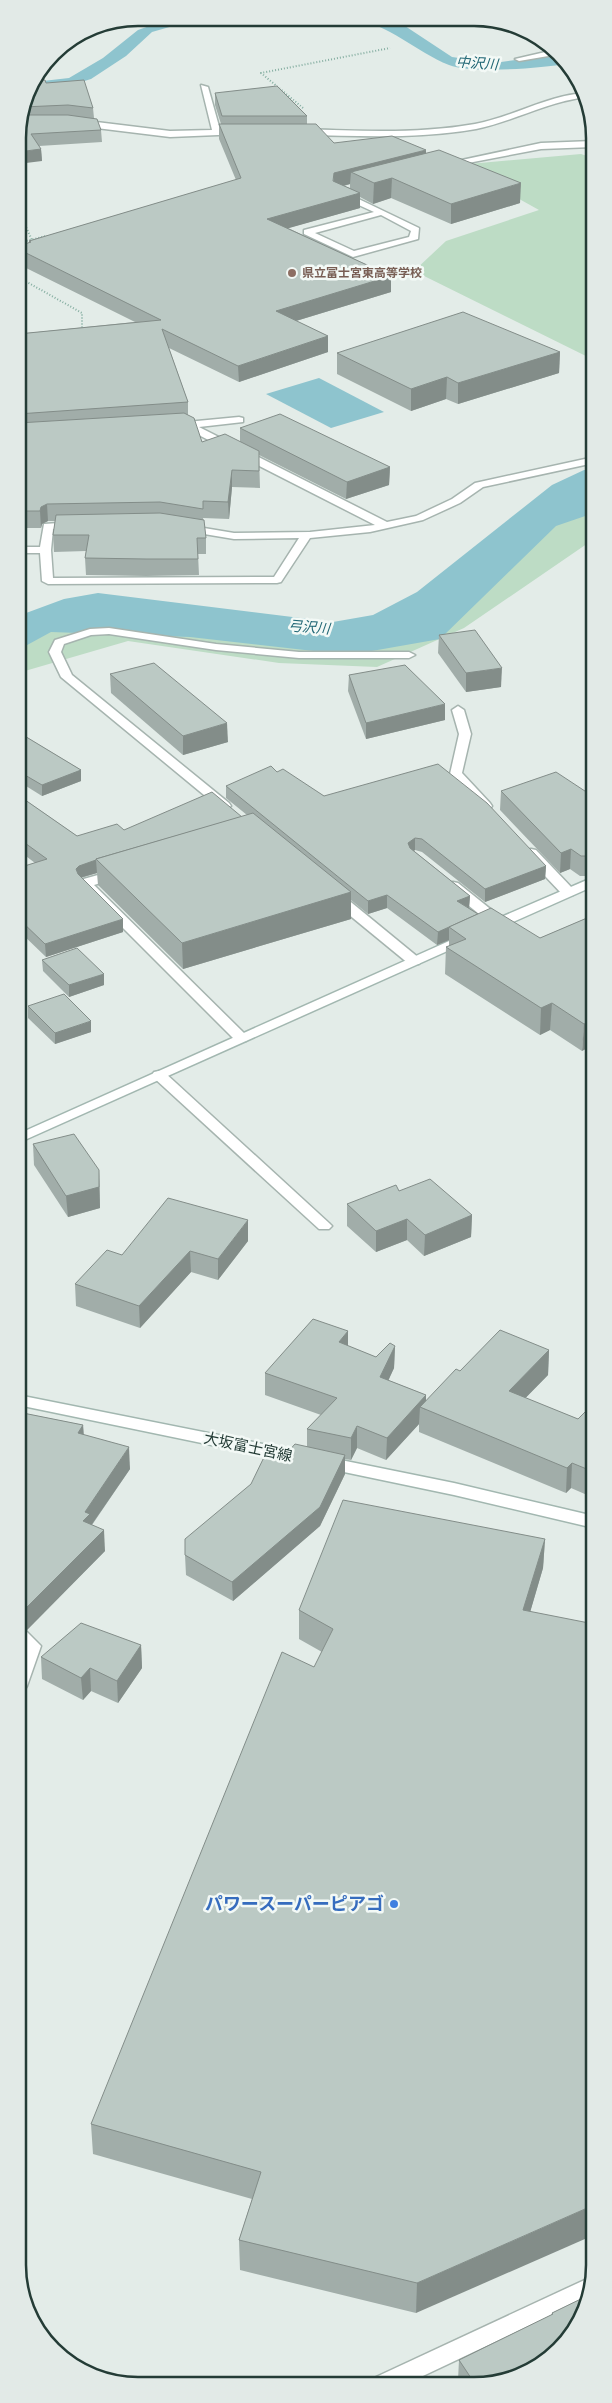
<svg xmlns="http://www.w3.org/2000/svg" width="612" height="2403" font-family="Helvetica,'Noto Sans JP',sans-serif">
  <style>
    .green { fill: #bddcc5 }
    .water { fill: #8ec4ce }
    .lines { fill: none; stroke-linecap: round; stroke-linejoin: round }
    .lane-casing { stroke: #a6b4af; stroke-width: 3 }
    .street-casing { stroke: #a6b4af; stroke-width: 3 }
    .secondary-casing { stroke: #a2b7b0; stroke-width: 3 }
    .path { stroke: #85aea1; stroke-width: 2; stroke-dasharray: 1 2; stroke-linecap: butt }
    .lane { fill: #fff; fill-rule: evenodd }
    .street { fill: #fff; fill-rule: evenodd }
    .secondary { fill: #fff; fill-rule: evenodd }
    .wall { fill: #a1ada9; fill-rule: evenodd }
    .shaded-wall { fill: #838d89 }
    .building { fill: #bbc9c4; stroke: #838d89 }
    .education-dot { fill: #8d6e63; stroke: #f3f9f6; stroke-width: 2 }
    .shop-dot { fill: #3f7fe0; stroke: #f3f9f6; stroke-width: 2 }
    .labels { text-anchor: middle; stroke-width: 5; stroke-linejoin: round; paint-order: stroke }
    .far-education-label { font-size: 12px; font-weight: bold; fill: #785e54; stroke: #f3f9f6; text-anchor: start }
    .far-water-label { font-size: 14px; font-style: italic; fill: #216775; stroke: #f3f9f6 }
    .street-label { font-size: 15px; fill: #243c36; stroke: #f3f9f6 }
    .near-shop-label { font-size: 18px; font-weight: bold; fill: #366cbe; stroke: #f3f9f6; text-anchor: end }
    .rim { fill: none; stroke: #243c36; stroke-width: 2.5 }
  </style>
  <rect width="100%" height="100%" fill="#e3ece8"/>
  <!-- green -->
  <g class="green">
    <polygon points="581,154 593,158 594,360 414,271 446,241 539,210 458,165"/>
    <polygon points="594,481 594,539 464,628 377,667 279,663 128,641 18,673 18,631 42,617 328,631 420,605"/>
  </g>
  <!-- water -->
  <g class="water">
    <polygon points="172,18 201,18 152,32 126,56 91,79 68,86 34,82 69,78 103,58 138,30"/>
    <path d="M353 19H381L405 26 452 57 494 63 560 54 567 64C540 68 473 74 449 65 416 52 389 24 353 19Z"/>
    <polygon points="319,378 384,412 331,428 266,394"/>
    <polygon points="584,470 594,470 594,513 556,526 440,639 349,655 190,637 51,632 18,650 18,616 64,599 98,593 333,622 373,615 417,592 552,485"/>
  </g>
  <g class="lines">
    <defs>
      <g id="lane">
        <polygon points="593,141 593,147 541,149 447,167 443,164 541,143"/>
        <path d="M342 191 419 228 418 239 353 257 304 234V230L374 212 339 196 338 194ZM381 215 411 231 409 237 354 251 315 233Z"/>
      </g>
      <g id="street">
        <polygon points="554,50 560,54 519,61 515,59"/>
        <polygon points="201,85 208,87 220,130 239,129 242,130 242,134 170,137 80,126 76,123 80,120 170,131 212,130"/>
        <path d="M584 93 586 97C547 102 514 121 476 129 420 139 361 136 304 135L300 132 304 129C361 131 419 134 475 124 513 117 546 96 584 93Z"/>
        <polygon points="239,417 243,418 243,422 199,427 387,522 416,516 452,499 475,483 594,457 594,463 483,487 460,503 423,520 370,532 310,538 281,582 277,583 48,584 42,581 40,553 18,553 18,547 40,547 44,524 74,522 78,523 78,527 53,529 51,550 53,578 274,577 299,538 234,539 186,531 181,528 186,525 234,533 310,532 375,525 185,428 176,429 171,426 176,423"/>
        <polygon points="109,628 216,644 299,652 409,652 415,655 409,658 299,658 216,650 109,634 91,635 64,644 61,652 72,675 229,803 231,806 225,810 221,809 61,677 49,652 55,640 90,629"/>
        <polygon points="458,706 464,710 471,734 462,773 490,803 492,806 490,809 482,809 450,774 459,734 452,710"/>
        <polygon points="531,849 536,850 573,889 575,892 573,895 563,895 526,856 525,853 526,850"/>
        <polygon points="116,870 122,874 121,877 94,885 246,1035 248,1038 246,1041 236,1041 78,883 80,880"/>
        <polygon points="453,882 458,883 504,920 506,923 504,926 494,926 448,889 446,886 448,883"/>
        <polygon points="336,893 341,894 419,958 421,961 419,964 409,964 331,900 329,897"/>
        <polygon points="159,1071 164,1072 329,1223 332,1226 329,1229 319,1229 154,1078 152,1075 154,1072"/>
        <polygon points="18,1627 24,1629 41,1646 27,1686 24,1691 18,1692 18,1660 23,1648 18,1644"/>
        <polygon points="591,2277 593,2277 588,2298 406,2384 373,2384 376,2377"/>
      </g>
      <g id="secondary">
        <polygon points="594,877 594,886 495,930 485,930 483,927 485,924"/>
        <polygon points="467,933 474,937 472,940 18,1143 18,1134"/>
        <polygon points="18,1395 303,1452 309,1454 311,1458 309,1462 303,1464 18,1405"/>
        <polygon points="326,1457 454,1483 594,1516 594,1528 454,1495 320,1467 318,1463 320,1459"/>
      </g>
    </defs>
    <!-- lane casing -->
    <use href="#lane" class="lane-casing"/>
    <!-- street casing -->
    <use href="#street" class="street-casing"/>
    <!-- secondary casing -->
    <use href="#secondary" class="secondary-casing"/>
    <!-- path -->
    <g class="path">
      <polyline points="303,108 261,73 390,48"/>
      <polyline points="18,224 26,227 32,240"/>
      <polyline points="18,243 46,236"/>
      <polyline points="18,277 82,313 82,329"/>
    </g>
    <!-- lane -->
    <use href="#lane" class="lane"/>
    <!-- street -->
    <use href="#street" class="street"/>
    <!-- secondary -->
    <use href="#secondary" class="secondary"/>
  </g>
  <!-- wall -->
  <g class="wall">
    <polygon points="46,83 93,108 94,118 101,130 102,142 39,146 41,149 42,161 18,131 27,92"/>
    <path d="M215 93 307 116V124L334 143 426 153 520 203 451 224 391 198 373 204 360 197V208L288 228 391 276V292L296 321 328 336V352L239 382 169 348 188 402V415L202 442 240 441V428L390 467 389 485 346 499 259 455 260 488 232 487 229 519 203 518 206 538V554H198L199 575 146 576 86 575 85 558 86 551 54 552 53 535 55 521H48L42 524 41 528H18V334L135 322 18 264V246L29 243V241L236 180 219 139V124H221L215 105ZM350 184V188L344 186Z"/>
    <polygon points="560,352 559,373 458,404 446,399 411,411 337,374 337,353"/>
    <polygon points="439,635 501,687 466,692 438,653"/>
    <polygon points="110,674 228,742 183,755 111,693"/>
    <polygon points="349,675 445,720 366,739 348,691"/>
    <polygon points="18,732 81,770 81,781 42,796 18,781"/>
    <polygon points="277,772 324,796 546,866 545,879 485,902 422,852 415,850 414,851 470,896 469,908 478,914 540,938 594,915 582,1051 550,1030 540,1035 445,974 446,947 449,946 449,940 437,945 387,908 368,914 351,900 351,919 183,969 98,885 97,873 81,878 123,932 46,957 20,932 20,925 18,924 18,868 35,863 18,850 18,795 77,836 124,830 242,817 247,815 226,798 226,786"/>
    <polygon points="501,791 594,797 594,873 587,876 580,876 570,869 560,873 500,810"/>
    <polygon points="42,960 104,985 69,997 43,971"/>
    <polygon points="28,1006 91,1032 55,1044 28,1018"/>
    <polygon points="33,1144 99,1170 100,1208 68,1217 34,1165"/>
    <polygon points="399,1191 472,1215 471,1237 424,1256 407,1240 376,1252 347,1226 347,1204"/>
    <polygon points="248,1241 218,1280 191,1272 140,1328 76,1306 75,1284 122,1255"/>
    <polygon points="348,1331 348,1346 376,1357 395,1346 394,1368 388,1380 426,1395 426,1401 460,1371 549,1350 548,1375 525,1398 578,1419 594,1403 594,1498 571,1488 566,1493 419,1432 419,1424 386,1460 357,1448 351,1460 345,1459 345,1474 320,1526 233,1601 186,1575 185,1555 251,1484 285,1455 307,1447 307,1429 321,1415 265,1395 265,1373"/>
    <polygon points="18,1412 83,1425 84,1435 130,1469 92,1525 105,1551 27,1630 18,1626"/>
    <polygon points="545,1539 543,1568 530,1612 416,2313 240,2270 239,2240 252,2199 93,2154 91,2124 322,1652 299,1639 299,1610"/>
    <polygon points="141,1645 142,1668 118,1703 91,1691 83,1700 42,1679 41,1657"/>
    <polygon points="589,2295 490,2384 461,2384 458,2380 459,2360 551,2315 552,2313"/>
  </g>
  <!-- shaded-wall -->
  <g class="shaded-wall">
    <polygon points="41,149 42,161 18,164 18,152"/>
    <polygon points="426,150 426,164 351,172 350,184 334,188 334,173"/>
    <polygon points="392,178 391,198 373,204 374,183"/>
    <polygon points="521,183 520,203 451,224 451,204"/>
    <polygon points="360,193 360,208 268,234 267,219"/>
    <polygon points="391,276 391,292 276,327 276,311"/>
    <polygon points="328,336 328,352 239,382 238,366"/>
    <polygon points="560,352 559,373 458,404 458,383"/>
    <polygon points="447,377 446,399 411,411 411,389"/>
    <polygon points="390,467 389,485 346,499 347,482"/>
    <polygon points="232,470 232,487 229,519 228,502"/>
    <polygon points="47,504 48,521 42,524 41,528 40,511 41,507"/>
    <polygon points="502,668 501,687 466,692 466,673"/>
    <polygon points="445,704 445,720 366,739 366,723"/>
    <polygon points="227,723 228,742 183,755 183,736"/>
    <polygon points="81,770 81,781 42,796 42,785"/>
    <polygon points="415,838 415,850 408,855 408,843"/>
    <polygon points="571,849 570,869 560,873 561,853"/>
    <polygon points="594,854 594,873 587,876 588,856"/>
    <polygon points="96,860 97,873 79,878 76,869 79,866"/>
    <polygon points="546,866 545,879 485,902 485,889"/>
    <polygon points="351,892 351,919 183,969 182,943"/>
    <polygon points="387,895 387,908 368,914 368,901"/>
    <polygon points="470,896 469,908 457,901"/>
    <polygon points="123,919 123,932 46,957 45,944"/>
    <polygon points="449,927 449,940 437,945 438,932"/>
    <polygon points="104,974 104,985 69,997 69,985"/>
    <polygon points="552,1003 550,1030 540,1035 541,1008"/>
    <polygon points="594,1019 594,1045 582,1051 584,1024"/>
    <polygon points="91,1021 91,1032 55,1044 55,1033"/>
    <polygon points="99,1170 100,1208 68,1217 66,1196"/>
    <polygon points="472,1215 471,1237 424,1256 425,1235"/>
    <polygon points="407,1219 407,1240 376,1252 376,1231"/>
    <polygon points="248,1220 248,1241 218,1280 218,1259"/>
    <polygon points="190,1251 191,1272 140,1328 139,1306"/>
    <polygon points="348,1331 348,1353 339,1342"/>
    <polygon points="395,1346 394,1368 380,1399 380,1377"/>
    <polygon points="549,1350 548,1375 508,1416 509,1391"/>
    <polygon points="426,1395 426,1410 420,1407 419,1424 386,1460 387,1438"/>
    <polygon points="83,1425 84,1446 78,1433"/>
    <polygon points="357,1426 357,1448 351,1460 351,1438"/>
    <polygon points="129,1447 130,1469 90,1527 83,1521 85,1512"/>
    <polygon points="345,1455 345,1474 320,1526 233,1601 232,1582"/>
    <polygon points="572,1463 571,1488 566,1493 567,1468"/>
    <polygon points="104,1530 105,1551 27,1630 26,1608"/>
    <polygon points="545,1539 543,1568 522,1640 523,1610"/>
    <polygon points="141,1645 142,1668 118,1703 117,1681"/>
    <polygon points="90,1668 91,1691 83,1700 81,1678"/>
    <polygon points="594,2205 594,2235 416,2313 417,2283"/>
  </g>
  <!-- building -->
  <g class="building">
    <polygon points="35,80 45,80 46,83 84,80 93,108 68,105 23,107 27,92"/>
    <polygon points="277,86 307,116 222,116 215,93"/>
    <polygon points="21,115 68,115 97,119 101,130 31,134 41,149 18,152 18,131"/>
    <polygon points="219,124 316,124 334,143 392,136 426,150 334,173 333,181 360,193 267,219 391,276 276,311 328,336 238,366 162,329 188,402 18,414 18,395 21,396 18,390 18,334 161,320 18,249 18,246 31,242 29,241 241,178"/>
    <polygon points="439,150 521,183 451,204 392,178 374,183 351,172"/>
    <polygon points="463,312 560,352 458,383 447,377 411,389 337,353"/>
    <polygon points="184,413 194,418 202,442 225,434 259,451 259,471 232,470 228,502 203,501 203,509 160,502 47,504 41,507 40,511 18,511 18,423"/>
    <polygon points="280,414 390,467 347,482 240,428"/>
    <polygon points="160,513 204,520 206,538 197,538 198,559 146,559 85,558 89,535 53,535 56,515"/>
    <polygon points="475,630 502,668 466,673 439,635"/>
    <polygon points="154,663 227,723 183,736 110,674"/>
    <polygon points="405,665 445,704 366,723 349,675"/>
    <polygon points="18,732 81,770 42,785 18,771"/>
    <polygon points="438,764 487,803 546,866 485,889 422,839 415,838 408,843 410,848 470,896 457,901 478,914 438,932 387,895 368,901 226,786 271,766 277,772 283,769 324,796"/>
    <polygon points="556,772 594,797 594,854 588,856 581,856 571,849 561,853 501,791"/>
    <polygon points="212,792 242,817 96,859 96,860 79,866 76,869 78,874 123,919 45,944 19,919 24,918 18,912 18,868 47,859 18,838 18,795 77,836 117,824 124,830"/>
    <polygon points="253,813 351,892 182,943 96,859"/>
    <polygon points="491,908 540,938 594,915 594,1019 584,1024 552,1003 541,1008 446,947 466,939 449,927"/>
    <polygon points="77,948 104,974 69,985 42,960"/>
    <polygon points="64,994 91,1021 55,1033 28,1006"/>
    <polygon points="74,1134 99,1170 99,1187 66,1196 33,1144"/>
    <polygon points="430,1179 472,1215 425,1235 407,1219 376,1231 347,1204 396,1185 399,1191"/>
    <polygon points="168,1198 248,1220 218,1259 190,1251 139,1306 75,1284 107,1250 122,1255"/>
    <polygon points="313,1319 348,1331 339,1342 376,1357 390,1343 395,1346 380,1377 426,1395 387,1438 357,1426 351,1438 307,1429 337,1398 265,1373"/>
    <polygon points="500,1330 549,1350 509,1391 578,1419 594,1403 594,1472 572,1463 567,1468 420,1407 456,1369 460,1371"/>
    <polygon points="18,1412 83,1425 78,1433 129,1447 85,1512 90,1514 83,1521 104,1530 26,1608 18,1605"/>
    <polygon points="295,1444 345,1455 320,1507 232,1582 185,1555 185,1539 251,1484 267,1451 285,1455"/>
    <polygon points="343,1500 545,1539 523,1610 594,1624 594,2205 417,2283 239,2240 261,2172 91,2124 282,1652 314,1667 333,1629 299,1610"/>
    <polygon points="81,1623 141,1645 117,1681 90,1668 81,1678 41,1657"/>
    <polygon points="589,2295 585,2311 564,2345 534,2369 490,2384 475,2384 459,2360 553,2314 552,2313"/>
  </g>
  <!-- markers -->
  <circle class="education-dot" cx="292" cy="273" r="5"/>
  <circle class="shop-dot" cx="394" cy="1904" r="5"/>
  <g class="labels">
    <!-- far-education labels -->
    <g class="far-education-label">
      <text x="302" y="277">県立富士宮東高等学校</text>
    </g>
    <!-- far-water labels -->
    <g class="far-water-label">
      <text transform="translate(477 63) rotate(4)" y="5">中沢川</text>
      <text transform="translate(309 627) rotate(5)" y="5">弓沢川</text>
    </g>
    <!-- street labels -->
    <g class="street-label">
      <text transform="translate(248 1447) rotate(12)" y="5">大坂富士宮線</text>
    </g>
    <!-- near-shop labels -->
    <g class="near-shop-label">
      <text x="384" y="1910">パワースーパーピアゴ</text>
    </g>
  </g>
  <!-- crop -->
  <path d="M0 0H612V2403H0ZM138 26H474A112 112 0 0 1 586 138V2265A112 112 0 0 1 474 2377H138A112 112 0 0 1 26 2265V138A112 112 0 0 1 138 26Z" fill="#e2eae7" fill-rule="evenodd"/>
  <path class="rim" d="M138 26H474A112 112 0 0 1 586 138V2265A112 112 0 0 1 474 2377H138A112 112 0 0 1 26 2265V138A112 112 0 0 1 138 26Z"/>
</svg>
